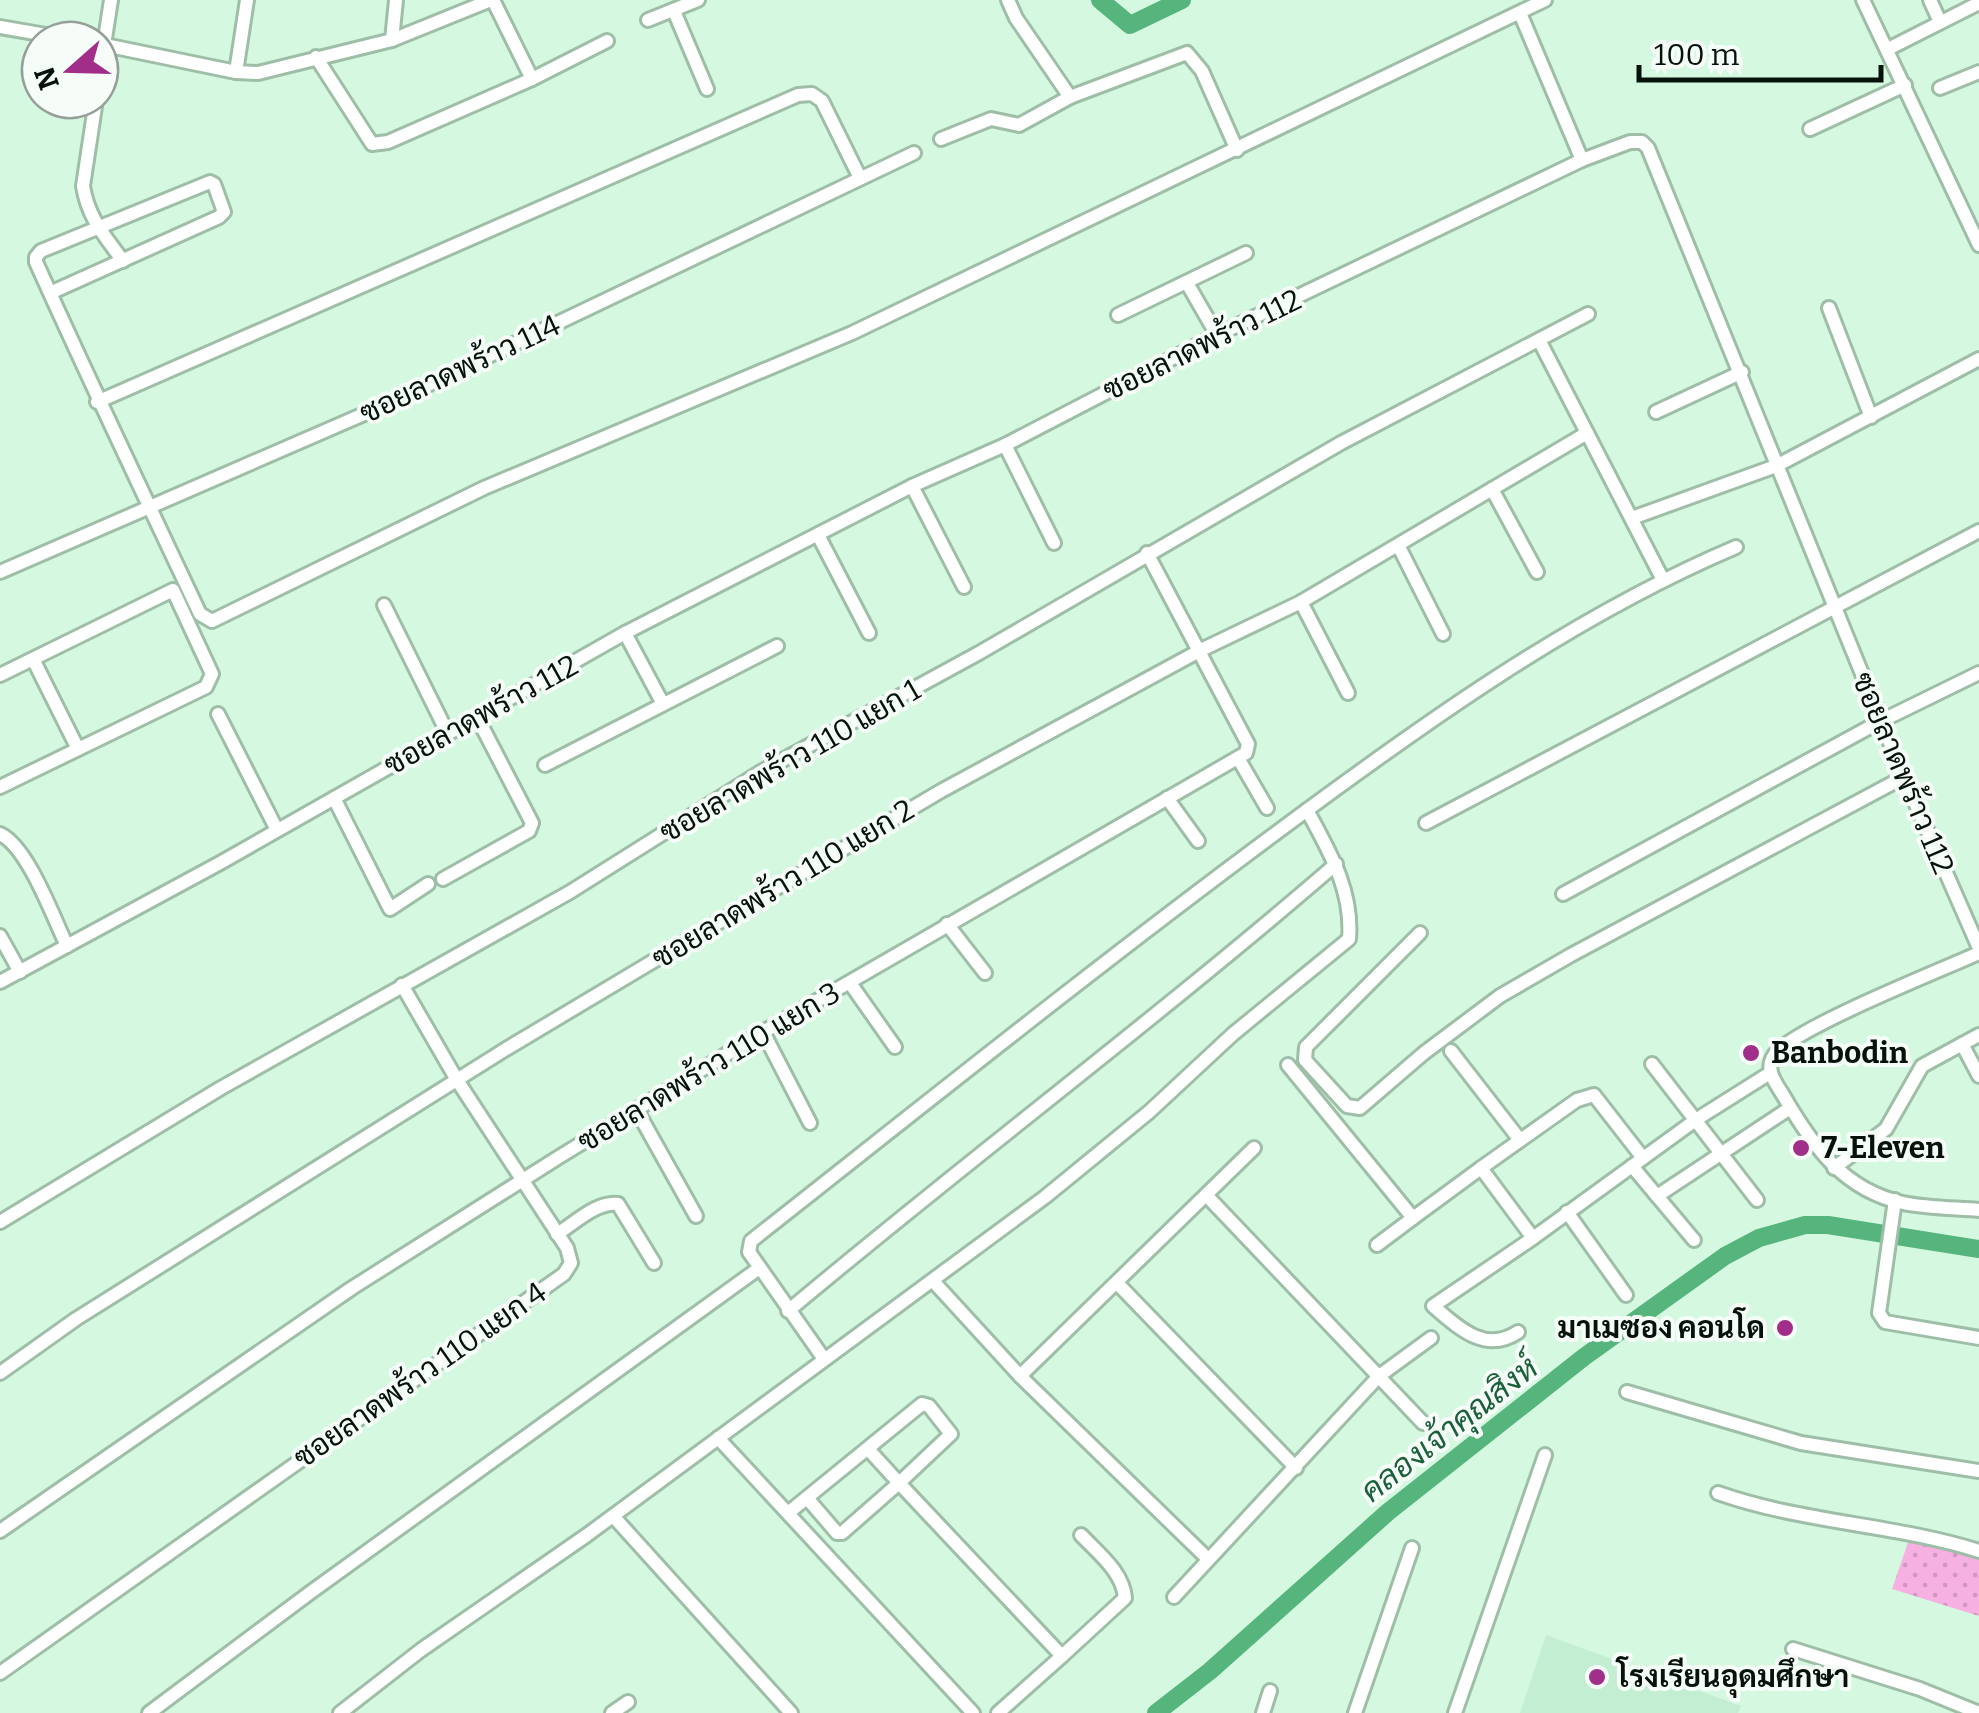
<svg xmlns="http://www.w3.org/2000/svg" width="1979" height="1713" font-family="Bitter,Sarabun,serif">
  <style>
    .built { fill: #c4eed2 }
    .park { fill: url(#park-dots) }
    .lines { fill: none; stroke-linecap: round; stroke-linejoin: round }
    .canal { stroke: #56b57d; stroke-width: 18 }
    .minor-casing { stroke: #9ebea8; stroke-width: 18 }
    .minor { stroke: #fff; stroke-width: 12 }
    .poi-dot { fill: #a12f8a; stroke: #f6fdf8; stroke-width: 4 }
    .labels { text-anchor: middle; stroke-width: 8; stroke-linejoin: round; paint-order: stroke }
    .street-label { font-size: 30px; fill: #06120a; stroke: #f6fdf8 }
    .poi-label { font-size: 30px; font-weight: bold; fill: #06120a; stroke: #f6fdf8; text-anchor: start }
    .water-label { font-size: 32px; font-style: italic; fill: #1b603b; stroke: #f6fdf8 }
  </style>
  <defs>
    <pattern id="park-dots" width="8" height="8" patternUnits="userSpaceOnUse" patternTransform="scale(2.5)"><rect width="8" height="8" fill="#f6b1e2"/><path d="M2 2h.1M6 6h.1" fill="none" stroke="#d197c1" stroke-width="1.8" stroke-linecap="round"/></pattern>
  </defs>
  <rect width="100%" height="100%" fill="#d5f8e0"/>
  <!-- built -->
  <polygon class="built" points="1546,1635 1741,1706 1738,1713 1520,1713"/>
  <!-- park -->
  <polygon class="park" points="1912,1531 1979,1553 1979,1616 1892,1589"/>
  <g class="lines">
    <!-- canal -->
    <g class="canal">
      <polyline points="1100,0 1130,25 1182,0"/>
      <polyline points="1156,1713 1210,1671 1388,1512 1584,1357 1725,1256 1759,1238 1805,1225 1828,1225 1979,1249"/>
    </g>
    <defs>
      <g id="minor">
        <polyline points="493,0 532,79"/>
        <polyline points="1008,0 1016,18 1070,97 1187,53 1202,71 1237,150"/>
        <polyline points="1863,0 1979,245"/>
        <polyline points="1930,0 1940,22"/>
        <polyline points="674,11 707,89"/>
        <polyline points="1520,13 1582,160"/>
        <polyline points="648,20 698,0"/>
        <polyline points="0,27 75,40"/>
        <polyline points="392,40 396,0"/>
        <polyline points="100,44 236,72 258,73 392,40 491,0"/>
        <polyline points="1888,49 1979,3"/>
        <polyline points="316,57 372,144 388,142 532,79 607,41"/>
        <polyline points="100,71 111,0"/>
        <polyline points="236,72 247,0"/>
        <polyline points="1940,88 1979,72"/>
        <path d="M96 100 83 186C88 218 105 236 123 261"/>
        <polyline points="1810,129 1905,85"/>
        <polyline points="941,139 991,119 1019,125 1070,97"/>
        <polyline points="1187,283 1217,335"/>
        <path d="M50 293 219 217 224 212 214 184 210 182 41 251 36 257V262C89 380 145 497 200 614L212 621 484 488 852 333 1545 0"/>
        <polyline points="1829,308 1871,417"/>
        <polyline points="1118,315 1246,253"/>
        <polyline points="1539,340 1662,578"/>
        <polyline points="97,402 798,95 812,94 822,101 860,178"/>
        <polyline points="1656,412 1742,372"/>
        <polyline points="1005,445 1054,543"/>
        <polyline points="912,486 964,587"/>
        <polyline points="1492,489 1537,572"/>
        <polyline points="1632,518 1776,466 1979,359"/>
        <polyline points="818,535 869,633"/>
        <polyline points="1398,545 1443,634"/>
        <polyline points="0,572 394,401 914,153"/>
        <polyline points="1301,602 1348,693"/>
        <polyline points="384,605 448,734"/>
        <polyline points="625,633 663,704"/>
        <polyline points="33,659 78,749"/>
        <polyline points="0,675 173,590 212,674 206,687 0,787"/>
        <polyline points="218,714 277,830"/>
        <polyline points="1238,758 1267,808"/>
        <polyline points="545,765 777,646"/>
        <polyline points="334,798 390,909 428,884"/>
        <polyline points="1167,798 1198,841"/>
        <polyline points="1426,823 1979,531"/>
        <path d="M0 834C28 847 53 917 67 946"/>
        <polyline points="443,879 529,831 532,823 477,717"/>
        <polyline points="1563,894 1881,721 1979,673"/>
        <polyline points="947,924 985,973"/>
        <polyline points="1420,933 1306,1047 1305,1060 1347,1106 1360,1108 1424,1053 1500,996 1571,955 1904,777"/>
        <polyline points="0,936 20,972"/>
        <path d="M1979 953C1939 971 1797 1027 1775 1054 1764 1069 1775 1082 1783 1095 1812 1145 1843 1190 1903 1203 1927 1208 1954 1208 1979 1210"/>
        <polyline points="0,982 220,863 625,633 912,486 1005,445 1217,335 1582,160 1630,142 1642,142 1648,148 1904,777 1979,948"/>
        <polyline points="850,983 895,1047"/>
        <polyline points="763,1032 810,1123"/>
        <polyline points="1962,1044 1979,1076"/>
        <polyline points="1451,1051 1520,1140"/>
        <polyline points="1652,1064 1757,1200"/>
        <polyline points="1288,1065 1413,1218 1481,1168 1533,1238 1697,1119 1770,1073"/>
        <polyline points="636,1109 696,1216"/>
        <polyline points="1632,1166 1657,1196 1790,1108"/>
        <polyline points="1481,1168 1577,1100 1594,1095 1643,1158"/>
        <polyline points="1834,1168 1886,1129 1922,1066 1979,1035"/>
        <polyline points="1207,1196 1423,1423"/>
        <polyline points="1657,1196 1694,1240"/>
        <polyline points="1895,1200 1879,1313 1885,1322 1979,1338"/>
        <polyline points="1567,1212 1626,1295"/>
        <polyline points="0,1222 221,1088 570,892 759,773 979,653 1341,443 1588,314"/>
        <path d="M557 1234C575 1223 597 1201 618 1204L654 1263"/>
        <polyline points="1377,1245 1413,1218"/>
        <polyline points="933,1281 1020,1376 1208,1559"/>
        <polyline points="1117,1283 1296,1468"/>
        <path d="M788 1311C969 1159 1158 1018 1336 864"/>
        <path d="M1518 1332C1485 1354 1459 1328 1433 1306L1533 1238"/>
        <path d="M824 1359 749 1252 751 1241C925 1104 1098 965 1276 833 1420 726 1571 617 1736 547"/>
        <polyline points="0,1373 76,1319 506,1049 697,935 941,791 1201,650 1301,602 1587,433"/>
        <polyline points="1020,1376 1254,1148"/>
        <polyline points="1627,1392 1801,1443 1979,1471"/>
        <polyline points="718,1438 973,1713"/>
        <path d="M1718 1493C1803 1523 1894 1524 1979 1551"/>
        <polyline points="807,1498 837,1533 842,1533 899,1483 868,1449"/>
        <path d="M788 1513 922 1404 929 1406 951 1434 899 1483 1062 1656 1125 1598C1123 1572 1098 1553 1081 1535"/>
        <polyline points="613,1516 791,1713"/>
        <polyline points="0,1531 352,1288 559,1157 763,1032 1246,753 1248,744 1147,553"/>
        <polyline points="1174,1597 1379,1376 1431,1338"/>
        <polyline points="1793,1649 1920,1689 1979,1713"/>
        <polyline points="0,1673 564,1274 571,1263 567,1248 457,1080 402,985"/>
        <polyline points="149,1713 311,1592 758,1269"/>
        <path d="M340 1713 421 1650 587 1535 1045 1197 1149 1112 1233 1034 1349 939C1353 890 1329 851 1307 810"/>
        <polyline points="612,1713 628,1702"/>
        <polyline points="998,1713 1062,1656"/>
        <polyline points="1263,1713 1270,1691"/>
        <polyline points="1355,1713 1412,1548"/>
        <polyline points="1455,1713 1545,1455"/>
      </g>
    </defs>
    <!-- minor casing -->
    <use href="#minor" class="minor-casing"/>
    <!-- minor -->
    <use href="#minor" class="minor"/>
  </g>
  <!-- markers -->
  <g class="poi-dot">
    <circle cx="1751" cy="1053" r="10"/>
    <circle cx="1801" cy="1148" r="10"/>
    <circle cx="1785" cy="1328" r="10"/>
    <circle cx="1597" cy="1677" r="10"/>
  </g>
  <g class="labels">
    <!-- street labels -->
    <g class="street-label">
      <text transform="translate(1202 345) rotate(-26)" y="10">ซอยลาดพร้าว 112</text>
      <text transform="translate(460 369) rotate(-25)" y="10">ซอยลาดพร้าว 114</text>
      <text transform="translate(481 715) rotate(-29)" y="10">ซอยลาดพร้าว 112</text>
      <text transform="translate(790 761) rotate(-30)" y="10">ซอยลาดพร้าว 110 แยก 1</text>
      <text transform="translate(1903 773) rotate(67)" y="10">ซอยลาดพร้าว 112</text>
      <text transform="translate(783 884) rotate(-31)" y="10">ซอยลาดพร้าว 110 แยก 2</text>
      <text transform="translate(709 1067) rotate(-31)" y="10">ซอยลาดพร้าว 110 แยก 3</text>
      <text transform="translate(420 1375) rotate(-35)" y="10">ซอยลาดพร้าว 110 แยก 4</text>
    </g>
    <!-- poi labels -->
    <g class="poi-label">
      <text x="1771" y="1063">Banbodin</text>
      <text x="1821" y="1158">7-Eleven</text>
      <text x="1765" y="1338" text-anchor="end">มาเมซอง คอนโด</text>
      <text x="1617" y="1687">โรงเรียนอุดมศึกษา</text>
    </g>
    <!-- water labels -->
    <g class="water-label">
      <text transform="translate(1449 1429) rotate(-38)" y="11">คลองเจ้าคุณสิงห์</text>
    </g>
  </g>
  <!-- north arrow -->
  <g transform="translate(70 70) rotate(250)"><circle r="48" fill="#f6fdf8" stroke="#969f99" stroke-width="2.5"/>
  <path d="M0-8L18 38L0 25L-18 38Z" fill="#a12f8a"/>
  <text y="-15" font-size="28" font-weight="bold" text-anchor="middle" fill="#06120a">N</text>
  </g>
  <!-- scale -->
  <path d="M1639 65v15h242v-15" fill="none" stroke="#06120a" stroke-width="5"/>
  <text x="1654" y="65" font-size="30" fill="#06120a" stroke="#f6fdf8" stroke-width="8" paint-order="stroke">100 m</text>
</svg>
